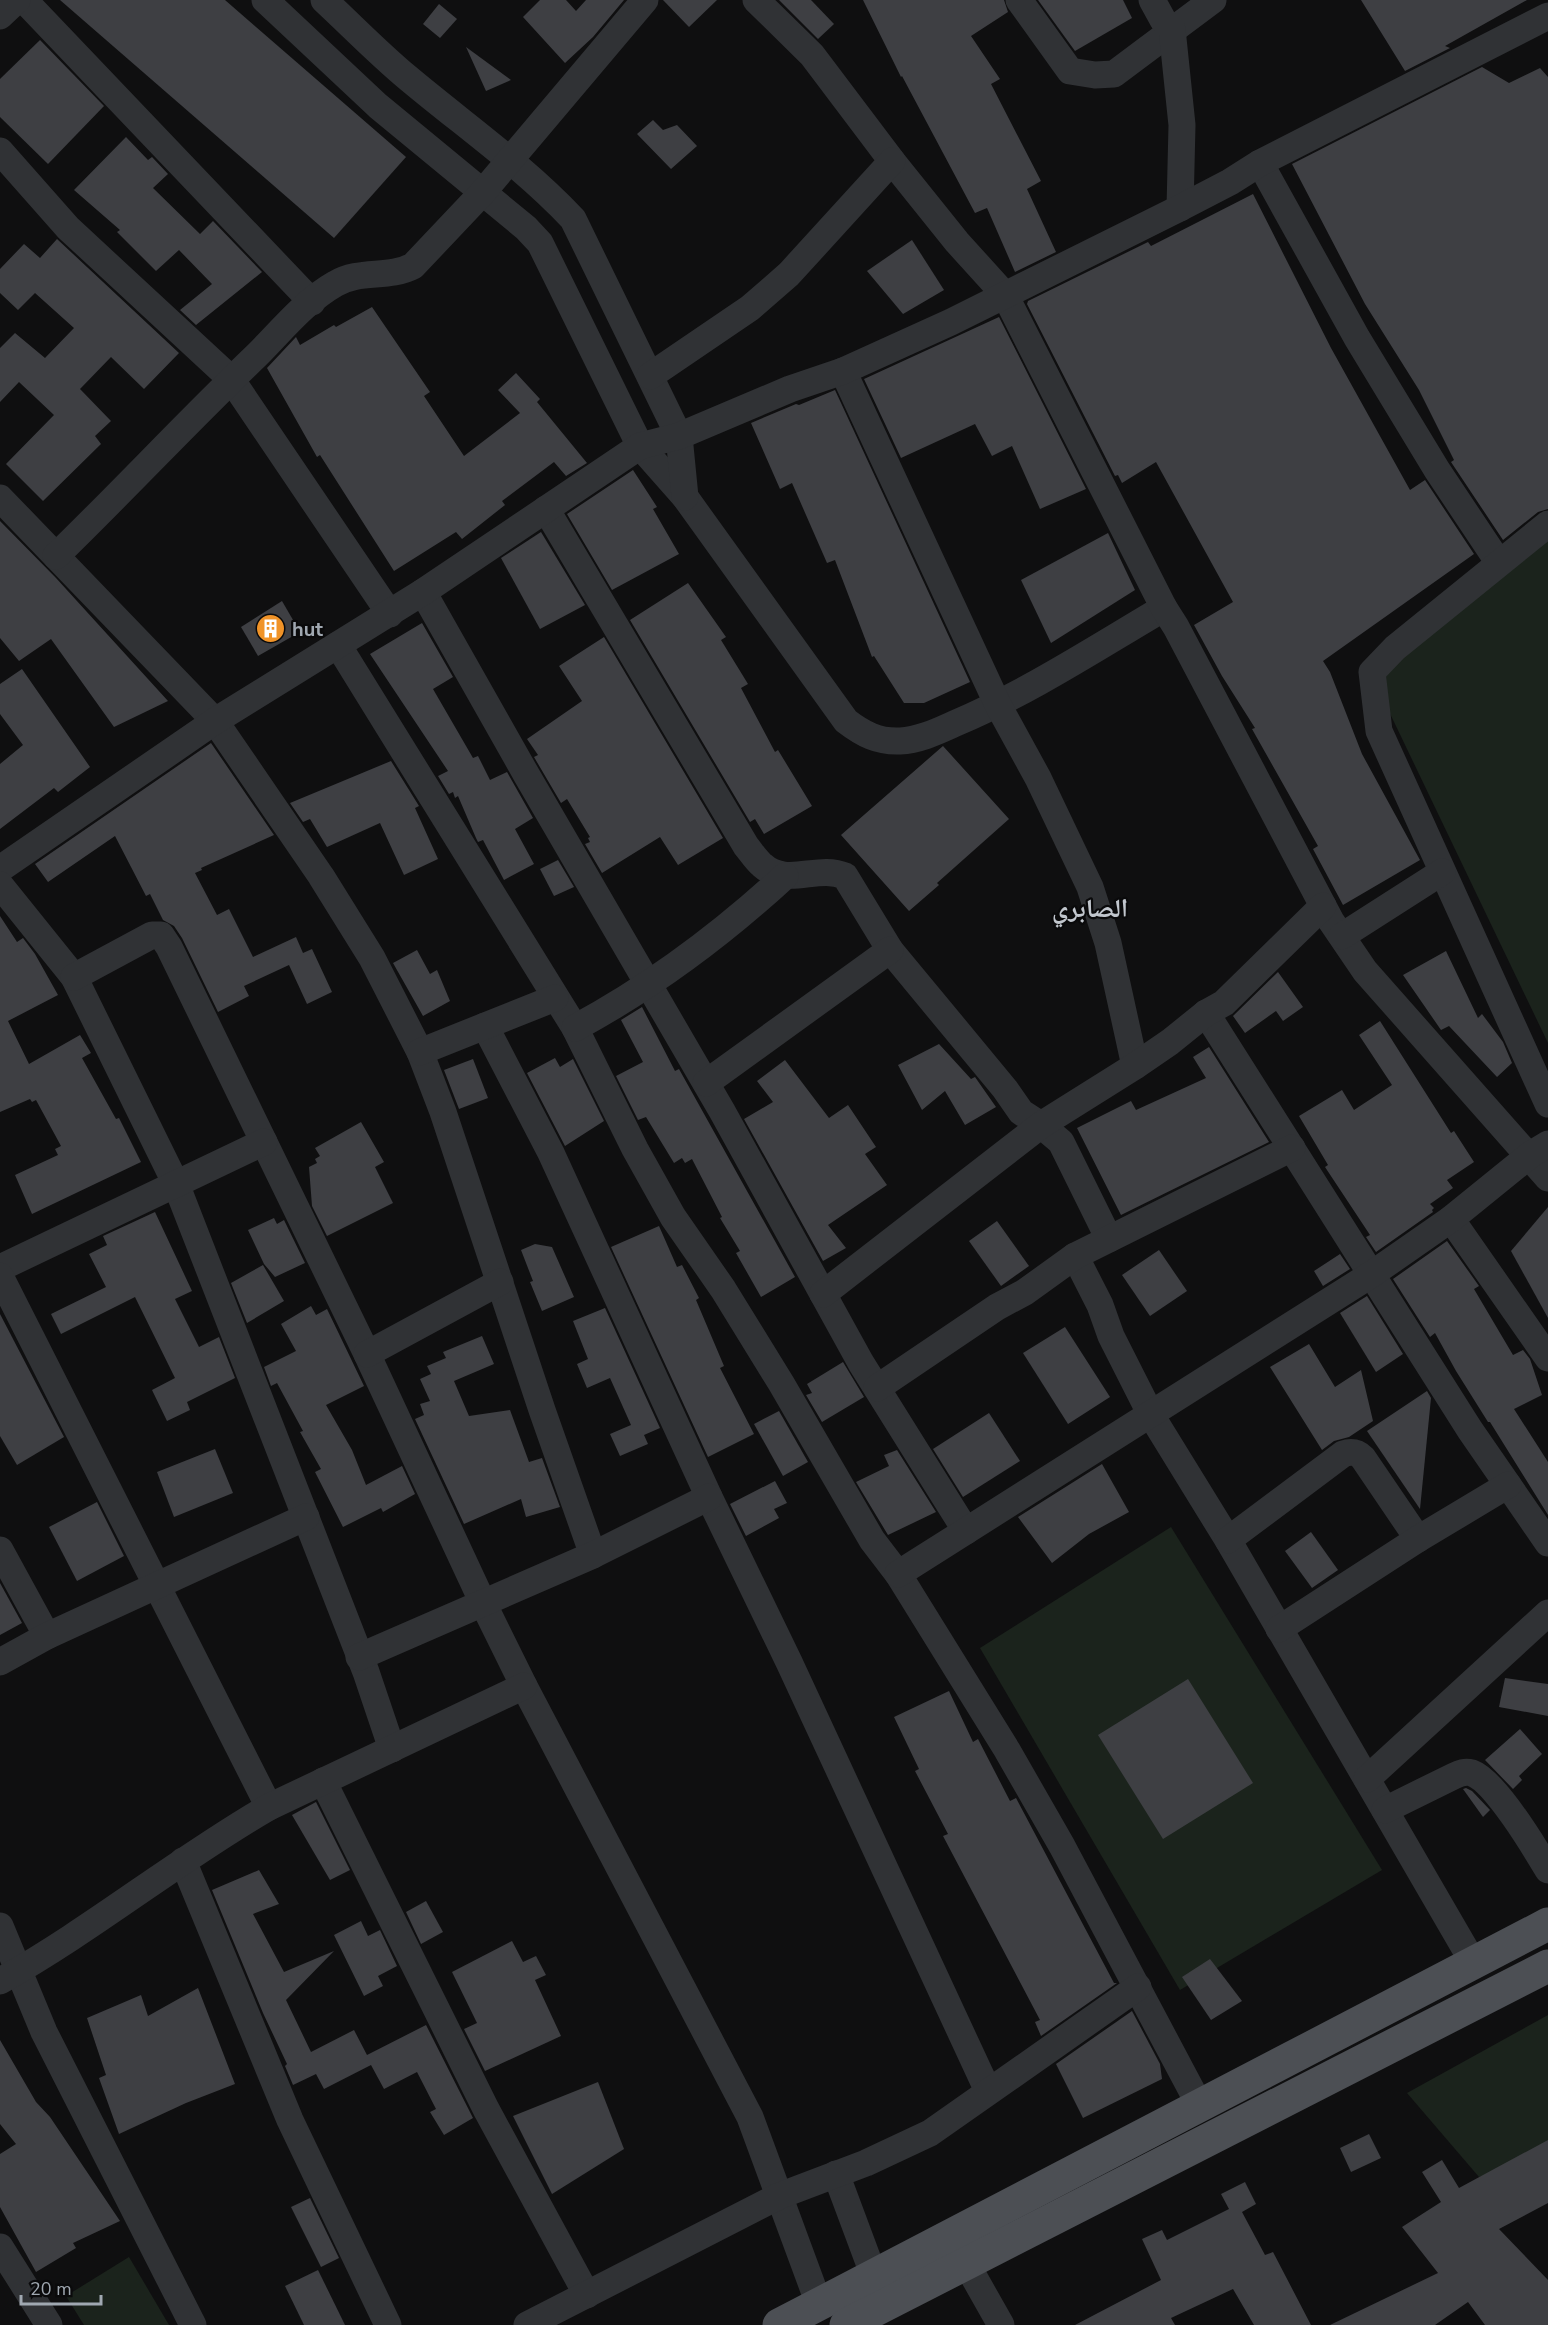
<svg xmlns="http://www.w3.org/2000/svg" width="1548" height="2325" font-family="'Nunito Sans','Noto Naskh Arabic',sans-serif">
  <style>
    .green { fill: #1b231c }
    .building { fill: #3e3f43 }
    .lines { fill: none; stroke-linecap: round; stroke-linejoin: round }
    .minor { stroke: #303235; stroke-width: 27 }
    .major { stroke: #4c4f54; stroke-width: 33 }
    .labels { text-anchor: middle; stroke-width: 4.5; stroke-linejoin: round; paint-order: stroke }
    .poi-label { font-size: 20px; font-weight: bold; fill: #a0a8b1; stroke: #0a0a0b; text-anchor: start }
    .district-label { font-size: 26px; font-weight: bold; fill: #c1c6cd; stroke: #0a0a0b }
  </style>
  <rect width="100%" height="100%" fill="#0f0f10"/>
  <!-- green -->
  <g class="green">
    <polygon points="1548,528 1548,1043 1372,676"/>
    <polygon points="1171,1527 1382,1870 1180,1990 980,1648"/>
    <polygon points="1548,2015 1548,2157 1479,2177 1407,2093"/>
    <polygon points="129,2257 169,2325 84,2325 66,2296"/>
  </g>
  <!-- building -->
  <g class="building">
    <polygon points="60,0 225,0 406,157 334,238"/>
    <polygon points="540,0 566,0 576,11 586,0 624,0 593,37 565,63 523,17"/>
    <polygon points="663,0 717,0 689,27"/>
    <polygon points="779,0 811,0 834,24 818,39"/>
    <polygon points="863,0 1004,0 1008,12 971,36 1000,79 991,84 1041,181 1027,189 1056,252 1015,272 987,208 975,213 902,76 901,77"/>
    <polygon points="1038,0 1123,0 1132,18 1075,51"/>
    <polygon points="1361,0 1527,0 1445,46 1450,48 1405,71"/>
    <polygon points="439,4 457,19 440,38 423,24"/>
    <polygon points="40,40 104,106 48,164 0,117 0,79"/>
    <polygon points="466,47 511,80 486,91"/>
    <polygon points="1482,67 1509,83 1540,68 1548,77 1548,509 1538,512 1503,540 1451,462 1454,460 1419,390 1365,304 1292,164"/>
    <polygon points="653,120 663,130 677,125 697,146 671,169 637,134"/>
    <polygon points="126,137 148,160 152,157 168,174 153,188 200,234 213,221 262,272 196,325 180,310 212,284 179,250 156,271 117,232 120,230 74,190"/>
    <polygon points="1253,194 1331,348 1410,490 1425,480 1474,554 1323,661 1330,672 1362,754 1420,860 1343,905 1313,849 1318,846 1252,729 1255,728 1222,676 1194,625 1233,602 1156,462 1122,483 1118,475 1115,476 1027,304 1028,301 1148,242 1151,246"/>
    <polygon points="57,239 179,353 144,389 111,357 80,389 111,421 95,436 101,444 43,501 6,464 54,415 19,382 0,402 0,348 15,333 45,358 74,328 35,293 18,310 0,293 0,269 24,244 40,258"/>
    <polygon points="912,240 944,290 903,314 867,271"/>
    <polygon points="372,307 430,392 424,396 464,456 520,413 498,390 516,373 540,399 537,402 587,463 566,476 554,462 502,501 505,505 462,539 456,532 394,571 320,455 317,457 267,368 296,337 300,345 334,325 336,327"/>
    <polygon points="999,317 1086,489 1040,509 1012,446 992,456 975,424 901,458 864,379"/>
    <polygon points="835,390 970,682 924,703 904,703 874,656 872,657 835,560 827,563 792,483 780,489 751,423 796,404 799,405"/>
    <polygon points="633,470 657,507 653,509 679,554 612,590 567,514"/>
    <polygon points="0,521 56,578 168,701 114,727 51,639 19,661 0,638"/>
    <polygon points="541,532 585,605 540,629 501,558"/>
    <polygon points="1108,533 1135,590 1051,643 1021,580"/>
    <polygon points="688,583 726,637 721,640 748,684 741,688 775,752 778,750 812,806 764,834 755,819 750,822 630,620"/>
    <polygon points="282,601 300,632 258,656 241,627"/>
    <polygon points="422,623 453,677 433,689 473,758 478,756 490,780 507,772 533,818 515,829 534,864 504,880 483,840 478,842 476,838 458,796 455,798 453,792 449,794 438,776 448,771 370,654"/>
    <polygon points="604,637 723,838 678,865 660,837 602,873 585,844 590,842 588,838 590,837 567,799 561,803 534,757 538,755 527,739 582,701 559,666"/>
    <polygon points="22,669 90,767 58,792 54,788 0,829 0,764 23,745 0,714 0,684"/>
    <polygon points="211,743 274,835 201,868 202,870 195,873 217,915 229,909 253,957 296,937 303,953 312,949 332,992 307,1004 289,965 244,986 249,996 218,1012 182,938 174,926 163,920 150,894 146,896 115,836 48,882 35,864"/>
    <polygon points="943,746 1009,819 937,883 939,885 909,911 841,835"/>
    <polygon points="391,761 419,806 415,808 438,859 404,875 380,823 327,847 310,819 303,822 290,803"/>
    <polygon points="558,860 574,887 554,896 540,869"/>
    <polygon points="0,916 17,942 23,938 35,954 58,995 8,1021 29,1064 80,1035 91,1053 82,1058 116,1119 119,1118 141,1162 32,1214 15,1175 58,1155 55,1149 61,1146 36,1100 32,1102 30,1099 0,1112"/>
    <polygon points="417,950 430,974 437,970 450,1001 423,1016 393,963"/>
    <polygon points="1446,951 1478,1018 1482,1014 1503,1042 1512,1063 1497,1077 1449,1026 1441,1030 1403,975"/>
    <polygon points="1278,972 1303,1007 1283,1021 1276,1011 1245,1033 1233,1016"/>
    <polygon points="642,1007 675,1071 679,1069 795,1277 761,1297 736,1253 740,1251 720,1218 722,1217 692,1159 685,1163 682,1158 674,1163 646,1117 638,1120 616,1076 643,1062 621,1020"/>
    <polygon points="1380,1021 1451,1133 1454,1131 1474,1162 1447,1180 1453,1188 1430,1204 1434,1208 1432,1210 1433,1212 1376,1252 1366,1237 1370,1235 1325,1167 1328,1165 1299,1116 1342,1090 1354,1110 1392,1085 1359,1035"/>
    <polygon points="939,1044 971,1079 975,1077 996,1107 965,1125 945,1091 922,1110 898,1065"/>
    <polygon points="1209,1047 1269,1142 1121,1215 1077,1128 1131,1101 1136,1110 1206,1078 1193,1057"/>
    <polygon points="555,1058 560,1067 573,1059 604,1121 565,1146 527,1073"/>
    <polygon points="473,1059 488,1098 459,1109 444,1070"/>
    <polygon points="785,1060 829,1118 848,1105 876,1147 865,1154 887,1185 828,1225 846,1248 823,1261 744,1119 773,1102 757,1081"/>
    <polygon points="361,1122 384,1162 375,1167 393,1203 327,1236 312,1206 309,1167 317,1163 315,1159 320,1156 315,1148"/>
    <polygon points="1548,1207 1548,1318 1511,1251"/>
    <polygon points="155,1212 192,1291 175,1299 199,1347 219,1337 235,1378 187,1402 190,1410 167,1421 152,1390 175,1378 135,1297 61,1334 51,1314 106,1287 89,1254 107,1245 103,1236"/>
    <polygon points="274,1218 277,1224 284,1220 305,1263 275,1277 264,1264 248,1230"/>
    <polygon points="997,1221 1029,1266 1001,1286 969,1241"/>
    <polygon points="659,1226 677,1267 682,1265 699,1298 696,1300 724,1366 720,1368 754,1434 708,1457 611,1247"/>
    <polygon points="1447,1241 1479,1286 1474,1289 1513,1355 1523,1350 1530,1359 1542,1395 1514,1409 1548,1462 1548,1515 1490,1422 1488,1422 1456,1371 1435,1333 1430,1337 1393,1279"/>
    <polygon points="535,1244 552,1247 574,1297 542,1311 530,1282 533,1281 521,1250"/>
    <polygon points="1159,1250 1187,1291 1150,1316 1122,1275"/>
    <polygon points="1340,1254 1350,1269 1323,1286 1314,1271"/>
    <polygon points="263,1265 284,1301 247,1323 231,1283"/>
    <polygon points="1367,1296 1403,1354 1376,1372 1340,1313"/>
    <polygon points="311,1306 316,1315 327,1309 364,1386 326,1405 352,1450 366,1485 402,1466 415,1494 383,1512 381,1508 343,1527 315,1472 321,1469 300,1432 303,1431 277,1383 271,1386 264,1367 296,1351 281,1324"/>
    <polygon points="605,1308 660,1428 644,1435 648,1444 620,1456 610,1434 631,1425 610,1378 587,1388 577,1364 588,1359 573,1321"/>
    <polygon points="0,1314 64,1437 17,1465 0,1436"/>
    <polygon points="1065,1327 1110,1397 1068,1424 1023,1353"/>
    <polygon points="482,1336 494,1364 454,1381 469,1416 510,1410 529,1462 542,1458 560,1507 526,1517 521,1499 464,1524 415,1419 424,1415 420,1404 430,1401 420,1379 431,1374 427,1366 446,1358 443,1352"/>
    <polygon points="1309,1344 1335,1387 1361,1370 1373,1421 1349,1437 1334,1441 1322,1450 1270,1367"/>
    <polygon points="843,1362 864,1397 822,1422 806,1395 812,1393 807,1384"/>
    <polygon points="1427,1391 1431,1398 1420,1509 1367,1431"/>
    <polygon points="779,1411 808,1462 783,1476 754,1424"/>
    <polygon points="989,1413 1020,1461 963,1497 933,1449"/>
    <polygon points="215,1449 233,1493 174,1517 157,1472"/>
    <polygon points="897,1450 936,1512 888,1535 856,1482 889,1466 884,1455"/>
    <polygon points="1102,1464 1129,1512 1089,1534 1052,1563 1018,1517"/>
    <polygon points="775,1481 787,1503 774,1509 779,1518 746,1536 730,1504"/>
    <polygon points="97,1502 124,1556 77,1581 49,1527"/>
    <polygon points="1311,1532 1338,1570 1312,1588 1285,1551"/>
    <polygon points="0,1583 22,1623 0,1635"/>
    <polygon points="1505,1678 1548,1684 1548,1716 1499,1707"/>
    <polygon points="1188,1679 1253,1783 1163,1839 1098,1735"/>
    <polygon points="949,1691 973,1742 978,1739 1010,1801 1016,1798 1114,1983 1117,1983 1041,2036 1035,2022 1040,2020 943,1836 948,1834 915,1771 919,1769 894,1717"/>
    <polygon points="1520,1729 1542,1754 1519,1776 1522,1780 1513,1789 1485,1760"/>
    <polygon points="1466,1788 1472,1791 1490,1810 1483,1817 1463,1789"/>
    <polygon points="316,1802 350,1870 330,1880 292,1815"/>
    <polygon points="259,1870 279,1904 253,1914 284,1972 334,1951 286,2000 311,2052 354,2030 367,2055 426,2025 473,2118 444,2135 430,2112 436,2109 417,2072 384,2089 371,2065 324,2089 316,2074 293,2085 285,2066 287,2064 263,2013 212,1890"/>
    <polygon points="426,1901 443,1932 421,1944 406,1912"/>
    <polygon points="361,1921 368,1936 380,1930 397,1966 378,1976 383,1986 364,1996 334,1935"/>
    <polygon points="512,1941 523,1962 536,1956 546,1975 535,1980 561,2036 485,2071 464,2029 477,2023 452,1972"/>
    <polygon points="1210,1959 1242,2001 1211,2020 1182,1977"/>
    <polygon points="198,1988 235,2084 186,2103 119,2134 99,2078 106,2075 87,2018 141,1995 148,2016"/>
    <polygon points="1132,2011 1160,2064 1162,2079 1083,2118 1056,2064"/>
    <polygon points="0,2040 36,2102 50,2117 120,2221 73,2243 76,2248 36,2272 0,2207 0,2154 16,2144 0,2124"/>
    <polygon points="598,2082 624,2149 552,2194 513,2116"/>
    <polygon points="1369,2134 1381,2158 1351,2172 1340,2148"/>
    <polygon points="1548,2140 1548,2203 1499,2229 1548,2280 1548,2325 1485,2325 1468,2302 1435,2325 1330,2325 1438,2273 1402,2227 1441,2202 1422,2172 1442,2160 1459,2188"/>
    <polygon points="1245,2182 1256,2204 1242,2212 1265,2255 1273,2252 1311,2325 1254,2325 1233,2289 1171,2318 1175,2325 1075,2325 1161,2280 1142,2239 1162,2230 1167,2240 1229,2209 1221,2194"/>
    <polygon points="310,2198 339,2258 321,2267 291,2207"/>
    <polygon points="318,2270 345,2325 304,2325 285,2286"/>
  </g>
  <g class="lines">
    <!-- minor -->
    <g class="minor">
      <polyline points="24,0 312,302"/>
      <path d="M265 0 378 106 526 228 540 243 640 446 685 497 846 721C863 734 878 742 900 741 920 740 938 731 956 723 1029 692 1096 648 1164 608"/>
      <path d="M324 0C352 26 379 54 408 78 464 125 523 166 573 219L679 436 685 497"/>
      <polyline points="756,0 812,55 892,161 957,242 1005,295 1164,608 1176,627 1331,921 1365,971 1548,1178"/>
      <polyline points="1019,0 1070,71 1095,75 1114,74 1213,0"/>
      <polyline points="1152,0 1163,20 1172,29 1182,125 1180,208"/>
      <polyline points="0,16 17,0"/>
      <polyline points="0,151 68,228 231,379 390,614"/>
      <polyline points="1260,163 1357,338 1437,470 1499,563"/>
      <polyline points="843,371 998,705 1038,778 1090,887 1108,943 1135,1066"/>
      <polyline points="650,376 750,308 789,274 892,161"/>
      <polyline points="0,498 215,721 321,876 372,958 420,1052 443,1112 542,1410 593,1555"/>
      <path d="M546 509 746 846C751 852 756 860 762 865 787 888 817 864 845 876L890 950 1005 1089 1021 1112 1041 1125 1061 1142 1109 1239"/>
      <polyline points="1548,524 1395,648 1372,672 1379,731 1548,1104"/>
      <path d="M56 556C124 490 189 420 257 355 281 331 305 301 335 284 360 269 388 279 413 266L483 192 645 0"/>
      <polyline points="423,592 526,774 722,1111 861,1363 966,1531"/>
      <polyline points="338,645 575,1028 635,1149 673,1217 723,1289 781,1383 872,1540 898,1574 1007,1750 1062,1846 1200,2106"/>
      <polyline points="0,869 215,721 423,592 640,446 679,436 790,389 843,371 951,322 1180,208 1230,182 1260,163 1548,16"/>
      <polyline points="0,885 74,977 176,1184 366,1672 392,1749"/>
      <polyline points="1342,936 1442,872"/>
      <polyline points="74,977 152,935 161,935 169,947 367,1354 483,1603 524,1686 750,2117 819,2304"/>
      <polyline points="1206,1013 1470,1430 1548,1543"/>
      <polyline points="485,1026 551,1153 709,1497 789,1662 988,2091"/>
      <path d="M575 1028C651 987 721 935 785 876"/>
      <polyline points="420,1052 555,998"/>
      <polyline points="706,1083 890,950"/>
      <polyline points="1451,1219 1548,1358"/>
      <polyline points="1075,1256 1100,1305 1111,1336 1151,1415 1228,1540 1474,1964"/>
      <polyline points="0,1268 264,1142"/>
      <polyline points="0,1276 269,1807"/>
      <polyline points="823,1294 1041,1125 1135,1066 1170,1042 1206,1013 1224,1003 1323,906"/>
      <polyline points="367,1354 500,1282"/>
      <polyline points="877,1388 997,1307 1025,1292 1075,1256 1292,1148"/>
      <path d="M1228 1540 1343 1454C1352 1451 1357 1452 1363 1458L1418 1539"/>
      <polyline points="0,1550 47,1636"/>
      <polyline points="898,1574 1372,1274 1451,1219 1530,1155 1548,1144"/>
      <polyline points="1279,1629 1418,1539 1508,1485"/>
      <polyline points="359,1657 593,1555 709,1497"/>
      <polyline points="0,1662 47,1636 306,1517"/>
      <polyline points="1367,1779 1548,1613"/>
      <polyline points="323,1781 486,2109 587,2295"/>
      <path d="M1385 1810 1454 1776C1460 1773 1465 1771 1472 1773 1495 1781 1535 1848 1548 1870"/>
      <polyline points="183,1861 290,2120 388,2325"/>
      <polyline points="0,1926 44,2032 193,2325"/>
      <path d="M0 1981C93 1929 177 1860 269 1807L524 1686"/>
      <polyline points="836,2174 874,2276"/>
      <polyline points="0,2247 49,2325"/>
      <polyline points="966,2263 1001,2325"/>
      <polyline points="527,2325 779,2196 866,2163 930,2133 1138,1987"/>
    </g>
    <!-- major -->
    <g class="major">
      <polyline points="779,2325 1548,1924"/>
      <polyline points="846,2325 1548,1966"/>
    </g>
  </g>
  <!-- icons -->
  <defs>
    <symbol id="building-disc" viewBox="-11 -11 22 22"><circle r="9.5" fill="#f09328" stroke="#0a0a0b"/><path d="M-4-6H4V6H1V3H-1V6H-4ZM-2.5-4.3h1.7v1.8h-1.7ZM.8-4.3h1.7v1.8H.8ZM-2.5-1h1.7V.8h-1.7ZM.8-1h1.7V.8H.8Z" fill="#fff"/></symbol>
  </defs>
  <g fill-rule="evenodd">
    <use href="#building-disc" x="254" y="612" width="33" height="33"/>
  </g>
  <g class="labels">
    <!-- poi labels -->
    <g class="poi-label">
      <text x="292" y="636">hut</text>
    </g>
    <!-- district labels -->
    <g class="district-label">
      <text x="1090" y="917">الصابري</text>
    </g>
  </g>
  <!-- scale -->
  <path d="M21 2295v9h80v-9" fill="none" stroke="#a0a8b1" stroke-width="3"/>
  <text x="30" y="2295" font-size="18" fill="#a0a8b1" stroke="#0a0a0b" stroke-width="4.5" paint-order="stroke">20 m</text>
</svg>
